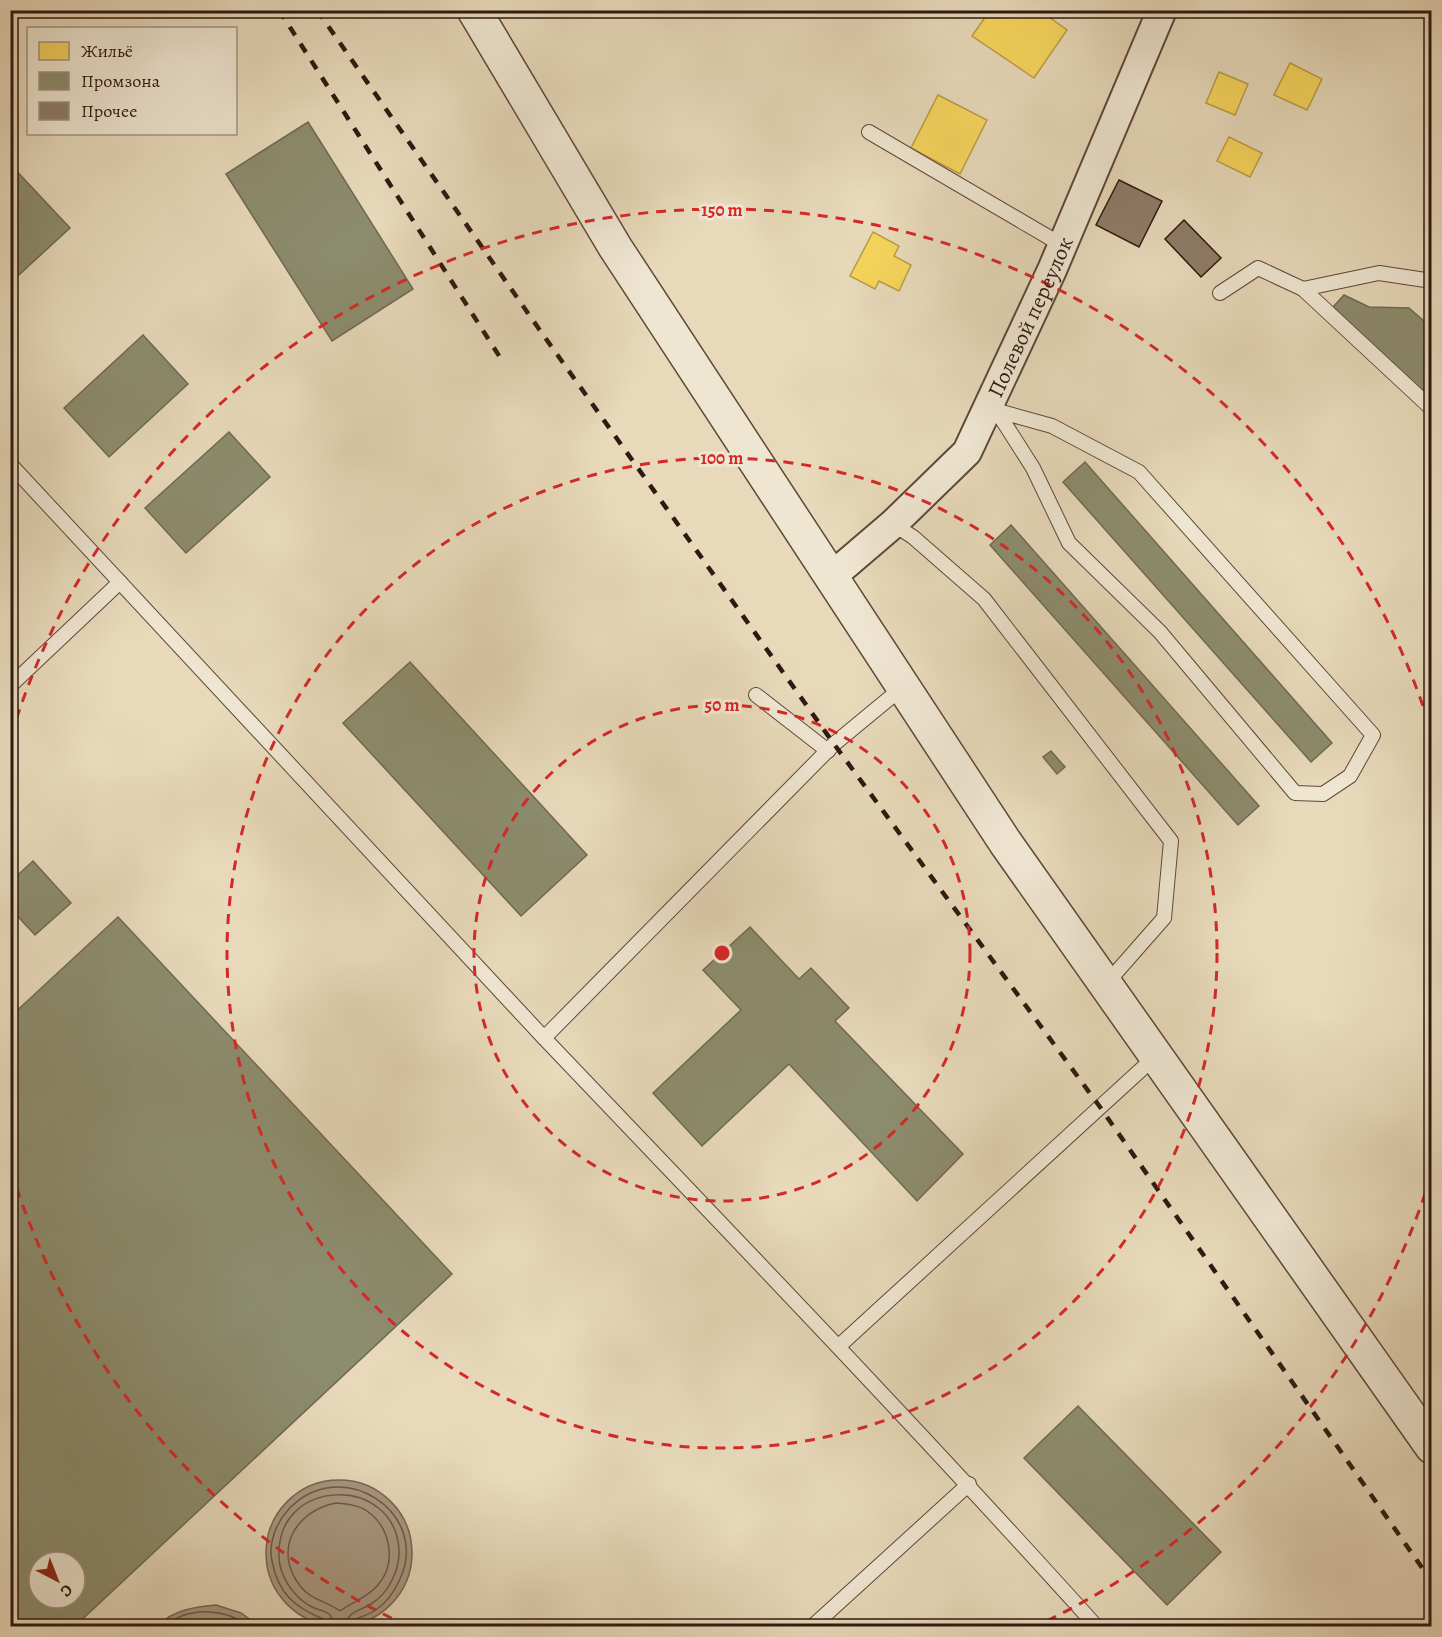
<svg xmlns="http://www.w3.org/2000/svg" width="1442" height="1637" font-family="Alegreya,serif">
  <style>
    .water { fill: #a89780; stroke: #786453; stroke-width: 1.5 }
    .homes { fill: #f6d55c; stroke: #ba9c45; stroke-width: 1.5 }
    .industry { fill: #8c8c6e; stroke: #706952; stroke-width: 1.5; fill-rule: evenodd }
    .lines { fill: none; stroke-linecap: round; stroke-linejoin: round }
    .shore { stroke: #6c5848; stroke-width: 1.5 }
    .building { fill: #8f7c68; stroke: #2f1810; stroke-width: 1.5 }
    .service-casing { stroke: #5d483a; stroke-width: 16 }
    .minor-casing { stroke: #5d483a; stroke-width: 32 }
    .tertiary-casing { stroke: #5d483a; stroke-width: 36 }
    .service { stroke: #efe6d2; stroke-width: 14 }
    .minor { stroke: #efe6d2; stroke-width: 28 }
    .tertiary { stroke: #efe6d2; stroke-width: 33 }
    .rail { stroke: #2f1810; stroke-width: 4.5; stroke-dasharray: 10 10; stroke-linecap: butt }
    .ring { fill: none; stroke: #d62828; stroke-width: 3; stroke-dasharray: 10 8 }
    .labels { text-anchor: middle; stroke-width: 6; stroke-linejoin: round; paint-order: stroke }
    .street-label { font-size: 22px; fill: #2f1810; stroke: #efe6d2 }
    .centre { fill: #d62828; stroke: #efe6d2; stroke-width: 3 }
    .ring-label { font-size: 18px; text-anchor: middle; font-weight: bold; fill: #d62828; stroke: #efe6d2; stroke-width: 6; stroke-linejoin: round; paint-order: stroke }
  </style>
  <rect width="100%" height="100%" fill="#e7d9ba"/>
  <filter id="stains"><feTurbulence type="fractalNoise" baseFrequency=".00333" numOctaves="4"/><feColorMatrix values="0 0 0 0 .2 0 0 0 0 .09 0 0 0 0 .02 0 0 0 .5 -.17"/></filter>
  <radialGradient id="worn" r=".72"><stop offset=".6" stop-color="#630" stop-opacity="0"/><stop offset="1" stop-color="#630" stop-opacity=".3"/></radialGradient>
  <!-- water -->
  <g class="water">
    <circle cx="339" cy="1553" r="73"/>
    <path d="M216 1605 241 1613 259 1626H157C174 1610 193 1607 216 1605Z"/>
  </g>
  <!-- homes -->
  <g class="homes">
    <polygon points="990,10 1039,10 1067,30 1034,78 972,36"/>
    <polygon points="1290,63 1322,79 1307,110 1274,95"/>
    <polygon points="1219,72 1248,84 1235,115 1206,103"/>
    <polygon points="938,95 987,120 960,174 911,148"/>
    <polygon points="1229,137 1262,153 1250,177 1217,161"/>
    <polygon points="873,232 899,246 894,256 911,265 899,291 879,281 875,289 850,276"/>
  </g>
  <!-- industry -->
  <g class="industry">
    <polygon points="308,122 413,289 332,341 226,174"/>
    <polygon points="10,164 70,228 10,283"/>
    <polygon points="1344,295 1369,307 1409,308 1432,328 1432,411 1324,317"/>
    <polygon points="143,335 188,384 109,457 64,408"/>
    <polygon points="229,432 270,477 186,553 145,508"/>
    <polygon points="1085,462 1332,743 1311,762 1063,482"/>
    <polygon points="1011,525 1259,806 1238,825 990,545"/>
    <polygon points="410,662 587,855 521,916 343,723"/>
    <polygon points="1051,751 1065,767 1057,774 1043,757"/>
    <polygon points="33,861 71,903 35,935 10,908 10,882"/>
    <path d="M118 917 452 1274 75 1626H10V1017ZM39 1562H75V1598H39Z"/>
    <polygon points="750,927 799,979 811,968 849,1008 835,1021 963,1154 917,1201 789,1064 702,1146 653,1093 741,1010 703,970"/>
    <polygon points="1078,1406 1221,1552 1167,1605 1024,1458"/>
  </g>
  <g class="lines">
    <!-- shore -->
    <g class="shore">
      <path d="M336 1503C347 1504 358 1505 367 1511 391 1528 397 1563 378 1585 367 1598 352 1602 340 1611 328 1602 310 1599 301 1587 272 1551 295 1511 336 1503Z"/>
      <path d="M166 1626C189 1605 226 1609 249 1626"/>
      <path d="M326 1626 323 1619C294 1607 278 1593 272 1561 268 1544 276 1523 288 1510 341 1452 433 1514 399 1581 394 1592 387 1602 377 1609 371 1614 363 1616 356 1619L353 1626"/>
      <path d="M333 1626C333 1622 333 1618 329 1614 324 1610 318 1610 312 1607 294 1598 279 1576 279 1556 276 1477 395 1474 399 1550 400 1570 388 1594 371 1604 360 1611 347 1611 346 1626"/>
    </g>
  </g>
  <!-- building -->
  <g class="building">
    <polygon points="1119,180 1162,201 1139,247 1096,225"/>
    <polygon points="1184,220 1221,258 1201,277 1165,239"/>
  </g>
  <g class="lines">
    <defs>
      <g id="service">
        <polyline points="869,132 1062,245"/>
        <polyline points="1303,289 1432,409"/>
        <polyline points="1220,293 1258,268 1303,289 1379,273 1432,281"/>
        <polyline points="987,408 1052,426 1139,472 1373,735 1350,776 1323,794 1295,793 1160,632 1069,543 1033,468 996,410"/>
        <polyline points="10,464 544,1038 834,744 903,687"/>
        <polyline points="893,524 913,537 984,599 1171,841 1164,918 1106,984"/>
        <polyline points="10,686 120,582"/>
        <polyline points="756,695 828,751"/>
        <path d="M544 1038C730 1233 916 1426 1096 1626"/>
        <polyline points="839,1346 1156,1056"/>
        <polyline points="813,1626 969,1484"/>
      </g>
      <g id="minor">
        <path id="s1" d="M831 577 893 524 967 452 1052 270 1162 10"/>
      </g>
      <polyline id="tertiary" points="474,10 615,247 1005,842 1432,1447"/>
    </defs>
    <!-- service casing -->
    <use href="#service" class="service-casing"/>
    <!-- minor casing -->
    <use href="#minor" class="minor-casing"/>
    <!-- tertiary casing -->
    <use href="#tertiary" class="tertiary-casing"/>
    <!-- service -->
    <use href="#service" class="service"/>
    <!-- minor -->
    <use href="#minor" class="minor"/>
    <!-- tertiary -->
    <use href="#tertiary" class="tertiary"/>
    <!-- rail -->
    <g class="rail">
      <polyline points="279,10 503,362"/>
      <polyline points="317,10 539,329 834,744 1100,1107 1432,1582"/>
    </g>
  </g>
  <!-- distance rings -->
  <g class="ring">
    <circle cx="722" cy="953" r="248"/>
    <circle cx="722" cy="953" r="495"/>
    <path d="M1431 1176A743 743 0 0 1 1036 1626M408 1626A743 743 0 0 1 11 1170M11 736A743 743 0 0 1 1431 730"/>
  </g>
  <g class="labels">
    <!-- street labels -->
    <g class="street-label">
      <text dy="8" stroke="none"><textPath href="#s1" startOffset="334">Полевой переулок</textPath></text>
    </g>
  </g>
  <circle cx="722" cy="953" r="9" class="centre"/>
  <g class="ring-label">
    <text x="722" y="216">150 m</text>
    <text x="722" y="464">100 m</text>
    <text x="722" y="711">50 m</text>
  </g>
  <!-- margin -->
  <rect width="1442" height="1637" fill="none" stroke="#e7d9ba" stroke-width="36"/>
  <rect x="12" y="12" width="1418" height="1613" fill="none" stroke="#2f1810" stroke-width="3"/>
  <rect x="18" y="18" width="1406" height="1601" fill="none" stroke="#2f1810" stroke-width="1.5"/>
  <!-- legend -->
  <rect x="27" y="27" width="210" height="108" fill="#efe6d2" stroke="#a29484" stroke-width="1.5"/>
  <rect x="39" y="42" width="30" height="18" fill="#f6d55c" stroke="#a29484" stroke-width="1.5"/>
  <text x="81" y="57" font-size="18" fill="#2f1810">Жильё</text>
  <rect x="39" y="72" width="30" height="18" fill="#8c8c6e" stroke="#a29484" stroke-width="1.5"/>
  <text x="81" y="87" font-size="18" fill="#2f1810">Промзона</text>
  <rect x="39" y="102" width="30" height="18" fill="#8f7c68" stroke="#a29484" stroke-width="1.5"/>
  <text x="81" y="117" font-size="18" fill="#2f1810">Прочее</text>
  <!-- north arrow -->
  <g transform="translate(57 1580) rotate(138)"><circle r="28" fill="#efe6d2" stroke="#a29484" stroke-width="1.5"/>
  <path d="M0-4.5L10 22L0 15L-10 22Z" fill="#8f2418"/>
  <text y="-9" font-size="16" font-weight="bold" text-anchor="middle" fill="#2f1810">С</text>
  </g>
  <rect width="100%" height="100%" filter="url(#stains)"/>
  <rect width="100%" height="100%" fill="url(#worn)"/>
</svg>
